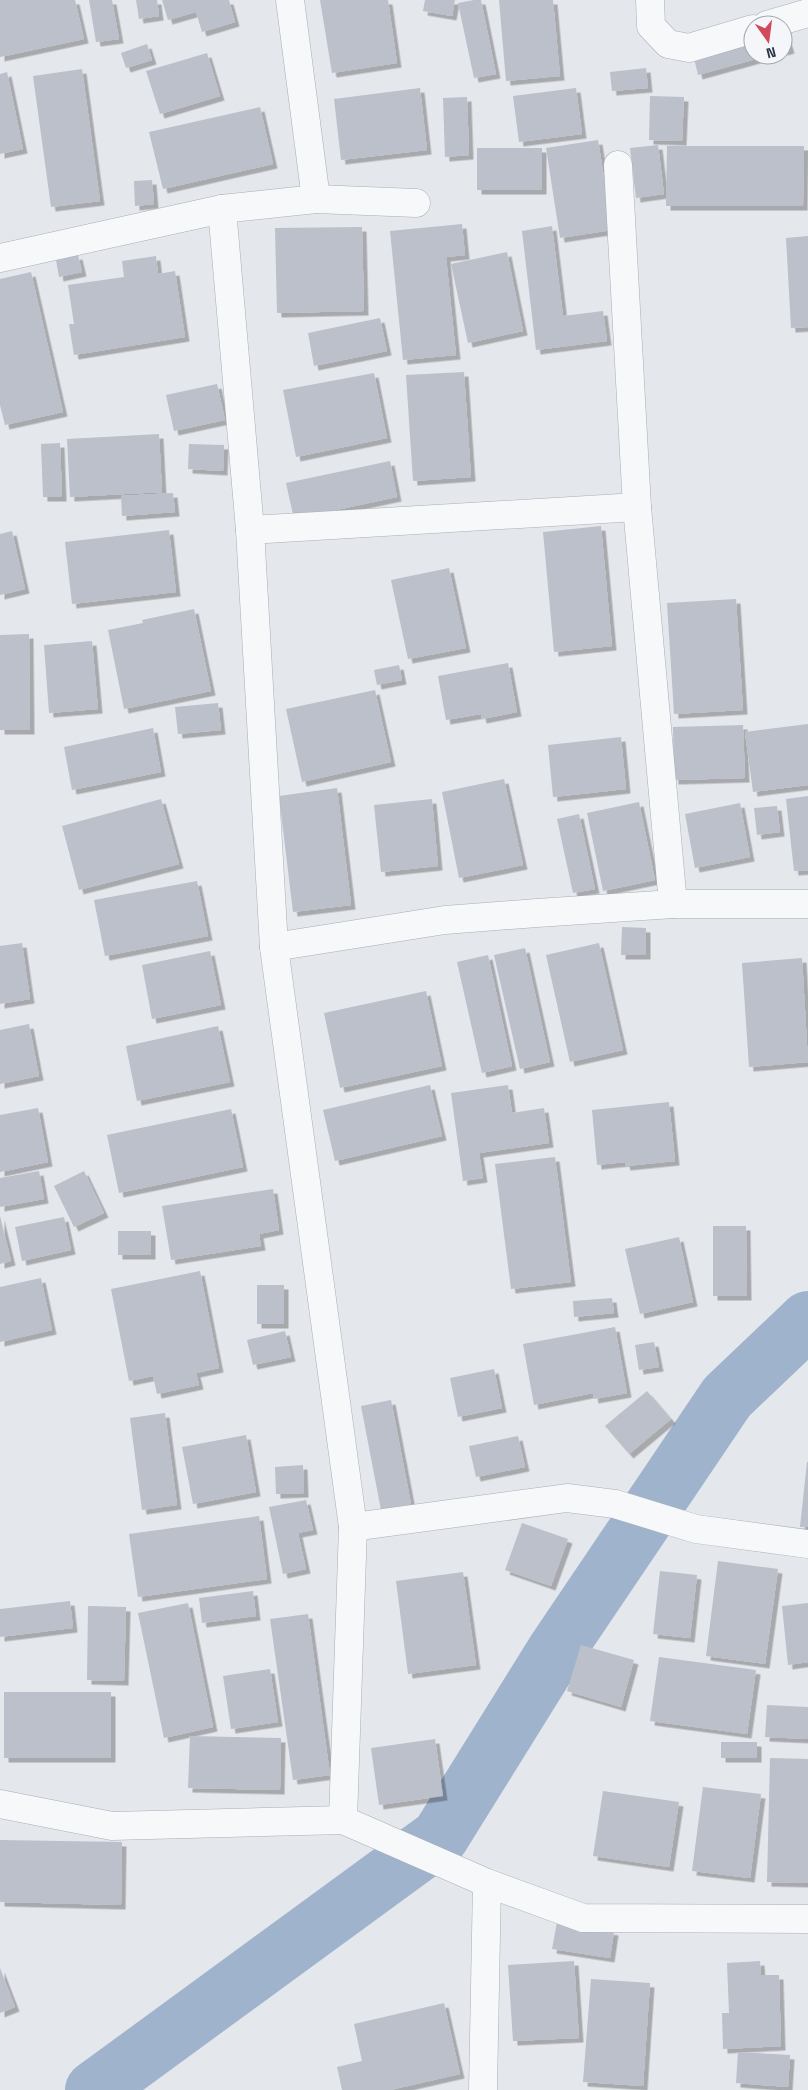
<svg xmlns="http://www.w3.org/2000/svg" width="808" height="2090" font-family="'Space Grotesk',sans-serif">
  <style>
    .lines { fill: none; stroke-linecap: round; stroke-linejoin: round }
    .river { stroke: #9fb4cc; stroke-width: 58 }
    .building { fill: #bbc0ca; filter: url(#shadow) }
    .minor-casing { stroke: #a9aeb7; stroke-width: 29 }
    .minor { stroke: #f7f8fa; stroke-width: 28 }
  </style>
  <defs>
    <filter id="shadow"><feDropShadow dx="4.5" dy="4.5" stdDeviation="0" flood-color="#0004"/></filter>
  </defs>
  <rect width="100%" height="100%" fill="#e4e7ec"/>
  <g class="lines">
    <!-- river -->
    <polyline class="river" points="94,2090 440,1837 555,1652 727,1397 808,1320"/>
  </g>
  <!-- building -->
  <g class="building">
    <polygon points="0,0 75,0 84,39 0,57"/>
    <polygon points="89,0 112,0 119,39 96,42"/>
    <polygon points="136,0 157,0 159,16 139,19"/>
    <polygon points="162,0 229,0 235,22 202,32 196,12 168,20"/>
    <polygon points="320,0 388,0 397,63 332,73"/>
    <polygon points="425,0 455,0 452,16 423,11"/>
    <polygon points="474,0 481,0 496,74 474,78 458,3"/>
    <polygon points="499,0 553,0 560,76 506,81"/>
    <polygon points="785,32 790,49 783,51 783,33"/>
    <polygon points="753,41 753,55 767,56 698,75 694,58"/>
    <polygon points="147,44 152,60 126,68 121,53"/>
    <polygon points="207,53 220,96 160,114 146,71"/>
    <polygon points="646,68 648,88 612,91 610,72"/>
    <polygon points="82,69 100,201 51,207 33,76"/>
    <polygon points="7,72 23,149 0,154 0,74"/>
    <polygon points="420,88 427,150 341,160 334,99"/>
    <polygon points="576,88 582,134 519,142 513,96"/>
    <polygon points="650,96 684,97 682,141 649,140"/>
    <polygon points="467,97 469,155 445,157 443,98"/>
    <polygon points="260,107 273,164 163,189 149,132"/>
    <polygon points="598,140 612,230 560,238 546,148"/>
    <polygon points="658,145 664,194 636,198 630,148"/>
    <polygon points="667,146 804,146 803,206 666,206"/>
    <rect x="477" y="148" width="65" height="42"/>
    <polygon points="152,180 154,204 135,206 134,181"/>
    <polygon points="462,224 465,255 446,257 456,355 403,360 390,231"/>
    <polygon points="552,226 563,316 603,311 607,341 536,350 522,231"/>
    <polygon points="362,227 364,311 277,313 275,228"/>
    <polygon points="808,236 808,327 791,328 786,238"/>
    <polygon points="507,252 523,331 468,343 451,264"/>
    <polygon points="78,255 82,272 59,277 56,260"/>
    <polygon points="156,256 158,274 175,271 185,337 74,355 69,324 74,324 68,285 124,277 122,261"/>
    <polygon points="31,272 63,412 5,425 0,405 0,279"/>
    <polygon points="380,318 387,351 314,366 308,333"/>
    <polygon points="464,372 471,477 413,481 406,375"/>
    <polygon points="374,373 387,438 296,457 283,390"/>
    <polygon points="217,384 225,420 174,431 166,395"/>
    <polygon points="159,434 162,492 70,497 67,439"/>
    <polygon points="60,443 62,497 43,497 41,444"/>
    <polygon points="189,444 224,445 223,471 188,469"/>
    <polygon points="390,461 397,497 294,519 286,483"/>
    <polygon points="173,493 175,512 122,516 121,496"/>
    <polygon points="601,526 612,646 554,652 543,532"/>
    <polygon points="169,530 176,592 72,604 65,542"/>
    <polygon points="12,531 25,589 0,595 0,534"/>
    <polygon points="449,568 466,648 408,659 391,580"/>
    <polygon points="736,599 743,710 674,714 667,603"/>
    <polygon points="194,609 211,691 124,709 108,630 143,623 142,620"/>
    <polygon points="29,634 30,730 0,730 0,635"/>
    <polygon points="92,641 98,709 49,713 44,645"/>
    <polygon points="508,663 517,712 482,719 481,714 446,720 438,676"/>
    <polygon points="399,665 402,680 377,685 374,670"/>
    <polygon points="375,690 391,762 302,782 286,709"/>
    <polygon points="218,703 221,730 178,734 175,707"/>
    <polygon points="808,724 808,785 753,792 745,732"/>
    <polygon points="743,725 745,778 674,780 673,727"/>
    <polygon points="153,728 161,772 72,790 64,747"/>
    <polygon points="621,737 626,789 553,797 548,745"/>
    <polygon points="504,779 523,865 459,878 442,792"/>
    <polygon points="337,788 351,905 293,912 279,796"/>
    <polygon points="808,796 808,870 794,871 786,799"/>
    <polygon points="161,799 179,864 79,890 62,826"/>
    <polygon points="432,799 438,866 381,872 374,805"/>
    <polygon points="639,802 655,880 603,891 587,813"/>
    <polygon points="740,803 750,857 695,868 685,814"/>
    <polygon points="777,806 780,832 757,835 754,808"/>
    <polygon points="579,814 595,889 573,893 557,819"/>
    <polygon points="197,881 208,936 105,956 94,900"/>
    <polygon points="622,927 646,928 646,955 621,955"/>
    <polygon points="22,943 30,999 0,1004 0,946"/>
    <polygon points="599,943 623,1050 570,1062 546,955"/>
    <polygon points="525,948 550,1062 520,1069 494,955"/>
    <polygon points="210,951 221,1005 152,1019 142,965"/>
    <polygon points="488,955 512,1066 482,1073 457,962"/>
    <polygon points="802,958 808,1062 749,1067 742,963"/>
    <polygon points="426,991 442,1066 340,1088 324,1013"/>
    <polygon points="29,1024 39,1076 0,1084 0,1030"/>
    <polygon points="218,1026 230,1082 137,1101 126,1046"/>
    <polygon points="430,1085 442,1136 335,1161 323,1110"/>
    <polygon points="508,1085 512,1113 544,1108 549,1143 479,1153 483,1178 463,1181 451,1093"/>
    <polygon points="669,1102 675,1161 626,1166 625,1162 597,1165 592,1110"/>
    <polygon points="38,1108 48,1162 0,1172 0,1115"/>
    <polygon points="231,1109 243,1167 119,1193 107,1135"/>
    <polygon points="555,1157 571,1282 511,1289 495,1164"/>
    <polygon points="39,1171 44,1199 0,1207 0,1178"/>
    <polygon points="84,1171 104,1213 74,1227 54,1186"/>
    <polygon points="273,1189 279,1230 259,1234 261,1246 171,1260 162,1206"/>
    <polygon points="0,1216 11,1261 0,1264"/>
    <polygon points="64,1217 71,1250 22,1261 15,1227"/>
    <polygon points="713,1226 746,1226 747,1296 713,1296"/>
    <rect x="118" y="1231" width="33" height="24"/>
    <polygon points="679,1237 693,1302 640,1314 625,1249"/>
    <polygon points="200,1271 219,1368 196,1373 199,1385 157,1394 153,1376 129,1381 111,1289"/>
    <polygon points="41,1278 52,1330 0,1342 0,1287"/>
    <rect x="257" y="1285" width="27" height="39"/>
    <polygon points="612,1298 614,1313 574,1317 573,1301"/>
    <polygon points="615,1327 627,1393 594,1399 593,1393 534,1405 523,1344"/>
    <polygon points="285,1331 291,1357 253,1365 247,1340"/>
    <polygon points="654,1342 659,1367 639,1370 635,1345"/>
    <polygon points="494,1369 502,1408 458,1417 450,1378"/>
    <polygon points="647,1391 671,1419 629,1454 605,1426"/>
    <polygon points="391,1400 411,1504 381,1510 361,1406"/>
    <polygon points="165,1413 177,1505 142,1510 130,1418"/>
    <polygon points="246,1435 256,1492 193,1504 182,1447"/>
    <polygon points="518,1436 525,1467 476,1477 469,1446"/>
    <polygon points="807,1462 808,1462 808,1527 800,1527"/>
    <polygon points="303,1465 304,1493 276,1494 275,1467"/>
    <polygon points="306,1500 313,1530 298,1533 306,1569 283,1574 269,1507"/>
    <polygon points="259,1516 267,1579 138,1597 129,1534"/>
    <polygon points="522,1523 568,1539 551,1586 505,1570"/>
    <polygon points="718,1561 778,1569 765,1664 706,1656"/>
    <polygon points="660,1571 697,1575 690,1638 653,1634"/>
    <polygon points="463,1572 476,1665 408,1674 396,1581"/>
    <polygon points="253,1591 256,1616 202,1623 199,1598"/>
    <polygon points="70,1601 73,1628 0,1637 0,1609"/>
    <polygon points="188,1603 213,1727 164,1738 138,1613"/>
    <polygon points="808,1603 808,1662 788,1665 782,1606"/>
    <polygon points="88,1606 126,1607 124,1681 87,1680"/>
    <polygon points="308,1614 330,1775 293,1780 270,1619"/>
    <polygon points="581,1645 634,1660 621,1707 567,1691"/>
    <polygon points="659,1657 756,1670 747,1734 650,1721"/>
    <polygon points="270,1669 278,1722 231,1729 223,1676"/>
    <rect x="4" y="1692" width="107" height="66"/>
    <polygon points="767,1705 808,1707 808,1739 765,1737"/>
    <polygon points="190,1736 281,1738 280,1790 188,1788"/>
    <polygon points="435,1739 443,1796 379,1805 371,1748"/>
    <rect x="721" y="1742" width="36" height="16"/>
    <polygon points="770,1758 808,1759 808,1883 767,1882"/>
    <polygon points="703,1787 761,1794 750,1878 692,1871"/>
    <polygon points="603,1791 679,1802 669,1867 593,1856"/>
    <polygon points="0,1840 122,1842 121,1905 0,1902"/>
    <polygon points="557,1922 614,1931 610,1958 552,1949"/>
    <polygon points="574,1961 579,2038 513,2041 508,1965"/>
    <polygon points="760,1961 761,1975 779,1975 781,2046 723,2049 722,2013 729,2013 727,1963"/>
    <polygon points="0,1968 15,2007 0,2013"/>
    <polygon points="591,1979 650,1983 643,2086 583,2082"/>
    <polygon points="444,2003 460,2074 390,2090 342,2090 337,2067 362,2061 354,2024"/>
    <polygon points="738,2052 790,2055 788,2087 736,2083"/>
  </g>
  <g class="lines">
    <defs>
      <g id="minor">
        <polyline points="290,0 316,199"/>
        <polyline points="650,0 651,26 668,44 689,48 753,29"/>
        <polyline points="767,25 808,13"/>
        <polyline points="618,165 637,507 673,904"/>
        <polyline points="222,209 250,530 274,947 353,1527 343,1820"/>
        <polyline points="0,258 222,209 316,199 416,203"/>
        <polyline points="250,530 637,507"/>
        <polyline points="274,947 445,920 537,913 673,904 808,904"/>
        <polyline points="353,1527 567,1498 615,1504 696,1529 808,1544"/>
        <polyline points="0,1804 112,1826 343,1820 487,1883 583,1918 808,1919"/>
        <polyline points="483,2090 487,1883"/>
      </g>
    </defs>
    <!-- minor casing -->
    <use href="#minor" class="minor-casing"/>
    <!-- minor -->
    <use href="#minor" class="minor"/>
  </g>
  <!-- north arrow -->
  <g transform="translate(768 40) rotate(166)"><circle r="24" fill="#f4f6f9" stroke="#a4a8b1"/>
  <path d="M0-4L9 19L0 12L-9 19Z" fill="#d1495b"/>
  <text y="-8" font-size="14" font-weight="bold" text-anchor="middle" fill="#2b3445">N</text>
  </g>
</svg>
